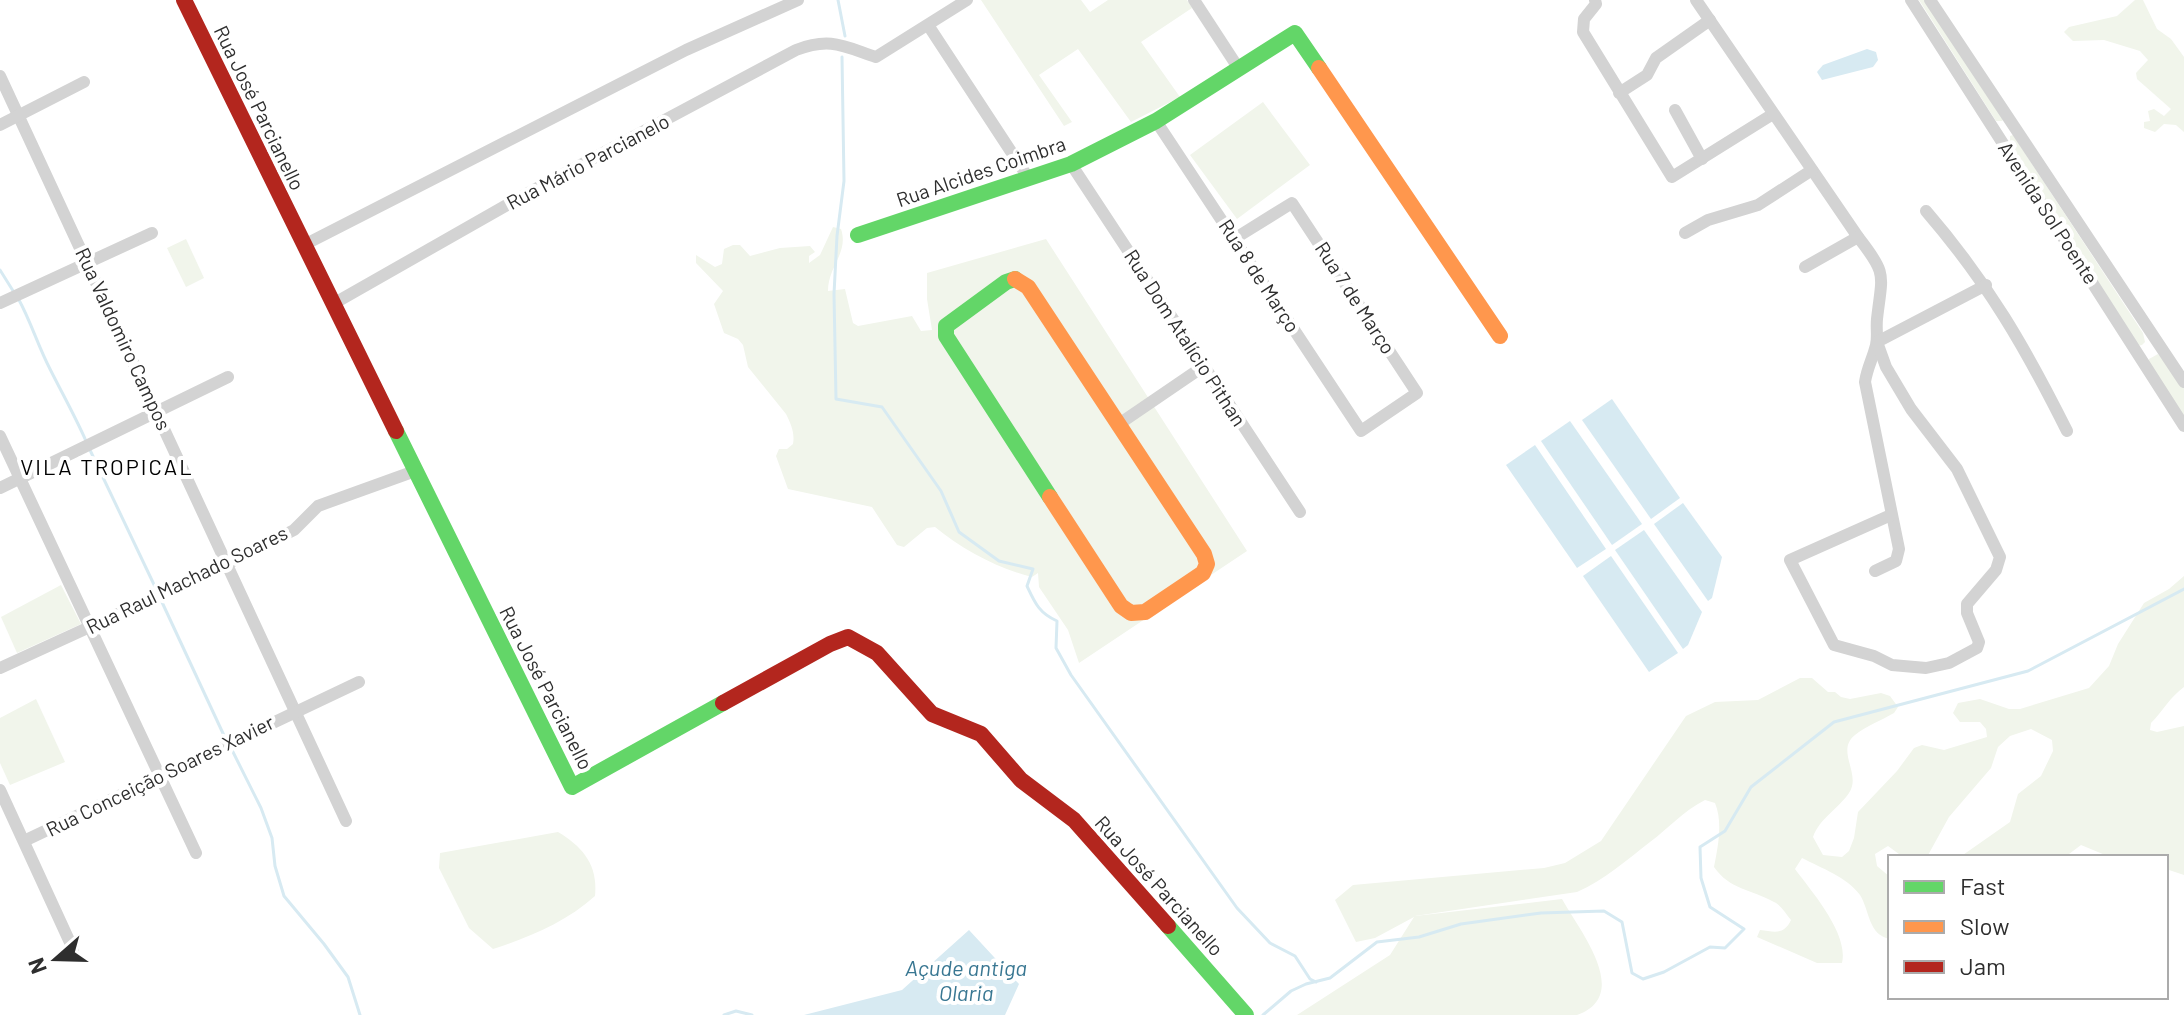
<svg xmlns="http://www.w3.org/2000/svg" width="2184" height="1015" font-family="Barlow,sans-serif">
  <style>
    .green { fill: #f1f5eb }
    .water { fill: #d7eaf2 }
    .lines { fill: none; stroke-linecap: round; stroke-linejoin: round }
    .stream { stroke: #d7eaf2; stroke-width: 3 }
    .street { stroke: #d3d3d3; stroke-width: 12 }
    .fast { stroke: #63d668; stroke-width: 16 }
    .slow { stroke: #ff974d; stroke-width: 16 }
    .jam { stroke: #b3261e; stroke-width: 16 }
    .labels { text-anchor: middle; stroke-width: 8; stroke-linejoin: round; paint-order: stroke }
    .street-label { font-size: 20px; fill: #2e2e2e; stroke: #fff }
    .neighbourhood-label { font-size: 22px; letter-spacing: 2px; fill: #000; stroke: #fff }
    .water-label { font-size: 22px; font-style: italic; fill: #397792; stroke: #fff }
  </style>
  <rect width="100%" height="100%" fill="#fff"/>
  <!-- green -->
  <g class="green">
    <polygon points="981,0 1081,0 1090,12 1108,0 1187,0 1192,8 1141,42 1180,97 1131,122 1078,49 1039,75 1072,122 1064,126"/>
    <polygon points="1919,0 1926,0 2005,118 2002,121 1996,121"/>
    <polygon points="2135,0 2143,0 2157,29 2171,39 2184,57 2184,132 2176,125 2164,124 2155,132 2144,128 2144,122 2150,121 2148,111 2154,109 2164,116 2171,109 2137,79 2136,73 2148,60 2140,51 2104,40 2073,41 2064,32 2069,27 2117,16"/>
    <polygon points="1263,102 1310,165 1237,219 1190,155"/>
    <polygon points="2013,135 2143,333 2145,342 2142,345 2137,346 2010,148 2010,136"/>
    <path d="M833 227 841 229C849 253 828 266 828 291L845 289 853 323 858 326 912 316 921 331 932 330 927 299V273L1046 239 1247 551 1079 663 1068 630 1039 587 1038 573 1032 577C997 568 963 550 935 527L927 528 904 547 897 545 872 507 788 489 776 456 779 449H787L793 444C795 433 791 424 786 414L748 367 743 345 738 339 724 333 714 304 723 291 696 263V255L715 267 722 264 724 249 733 245H740L750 256 780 248 810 246 815 252 809 256V263L820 255Z"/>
    <polygon points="186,239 204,278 186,287 167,248"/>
    <polygon points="2158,354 2184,386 2184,420 2148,364 2149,359"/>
    <path d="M2184 576V687C2170 697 2163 711 2151 723L2150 730 2157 732 2184 726V875L2166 869V857H2110L2081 845 2065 857H1960L2010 822 2018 794 2041 776 2053 751 2052 740 2031 729 2010 736 1998 747 1991 768 1949 817 1927 857H1903L1888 846 1875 854 1877 866 1890 877V939C1868 935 1870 911 1860 895 1847 877 1821 868 1802 858L1795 869C1812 892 1849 934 1842 963H1817L1757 937 1760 930C1775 932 1784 935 1791 920 1786 914 1781 905 1774 902 1751 889 1730 890 1714 867 1718 847 1723 822 1715 803L1705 800C1683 811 1669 828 1650 842 1627 860 1604 880 1577 892L1415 916 1562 899C1579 930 1633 995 1577 1015H1297L1390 955 1414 917 1375 938 1356 942 1335 900 1353 885 1544 868 1565 863 1601 841 1686 716 1715 702 1758 700 1800 678H1812L1828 692H1835L1841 697 1850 699 1881 693 1890 696 1898 707 1894 713C1882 720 1866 726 1855 735 1835 751 1862 774 1849 793 1838 809 1820 818 1813 837L1823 855 1842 857 1849 851 1854 838 1858 812 1897 771 1914 748 1922 745 1944 750 1987 737 1986 729 1980 722H1960L1953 713 1958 703 1980 699 2009 709H2020L2089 688 2109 666 2118 644 2144 603 2169 589Z"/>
    <polygon points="61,585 81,624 17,653 1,617"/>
    <polygon points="36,699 65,762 10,785 0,763 0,718"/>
    <path d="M558 832C583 847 598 865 595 896 566 922 530 937 493 949L469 928 439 868 440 853Z"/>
  </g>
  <!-- water -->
  <g class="water">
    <polygon points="1867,49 1876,52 1878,60 1873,67 1822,80 1817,72 1823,65"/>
    <polygon points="1612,399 1680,498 1651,519 1582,420"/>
    <polygon points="1570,421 1642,524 1612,545 1541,441"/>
    <polygon points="1535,445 1606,549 1577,568 1506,465"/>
    <polygon points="1683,503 1722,557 1712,598 1708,601 1654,524"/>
    <polygon points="1644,530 1702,612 1688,645 1683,649 1615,550"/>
    <polygon points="1611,556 1678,653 1649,672 1583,576"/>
    <polygon points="969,930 1019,984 1005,1015 804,1015 902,990"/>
  </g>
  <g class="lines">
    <!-- stream -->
    <g class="stream">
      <polyline points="838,0 845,36"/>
      <path d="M842 57 844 181 837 236 834 294 836 399 882 407 941 491 959 532 999 561 1033 569 1027 586C1035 603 1039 613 1057 621L1056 648 1071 675 1237 908 1270 943 1295 956 1310 979 1316 982"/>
      <polyline points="0,270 15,294"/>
      <path d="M19 300C31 322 38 346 50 369 62 393 75 416 86 441"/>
      <polyline points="89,448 158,593"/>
      <polyline points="161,600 227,742"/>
      <polyline points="231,748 261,808 272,838 275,866 284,896 324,944 348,977 360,1015"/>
      <polyline points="724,1015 736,1011 752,1015"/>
      <polyline points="1263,1015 1291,991 1306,984 1330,978 1377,942 1419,937 1461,924 1541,913 1604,911 1622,922 1632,973 1643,979 1664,972 1710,947 1725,948 1744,929 1710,907 1701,878 1700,847 1725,831 1751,787 1834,722 2028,671 2184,589"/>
    </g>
    <!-- street -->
    <g class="street">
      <polyline points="1194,0 1239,69"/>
      <polyline points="1595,0 1596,4 1584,19 1583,32 1672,177 1773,114"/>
      <path d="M1696 0 1858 237C1888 275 1882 274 1877 319 1876 328 1878 337 1876 345 1873 358 1867 368 1865 382L1899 549 1896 561 1875 571"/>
      <polyline points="1911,0 2184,426"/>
      <polyline points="1930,0 2184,382"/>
      <polyline points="928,25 1029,179"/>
      <polyline points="0,76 346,821"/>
      <polyline points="1619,93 1647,75 1656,58 1710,20"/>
      <polyline points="1675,110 1702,159"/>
      <polyline points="1156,121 1361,431 1417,393 1292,203 1234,239"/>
      <polyline points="0,125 84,82"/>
      <polyline points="1071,164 1300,512"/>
      <path d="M1926 211C1988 283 2025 347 2067 431"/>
      <polyline points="1685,233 1708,220 1758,205 1812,170"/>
      <polyline points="304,245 686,50 798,0"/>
      <polyline points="1805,267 1858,237"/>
      <polyline points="0,303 152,233"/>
      <path d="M333 304 528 193 796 50C830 37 843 46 876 57L967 0"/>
      <polyline points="1119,424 1204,366"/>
      <polyline points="0,436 196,853"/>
      <polyline points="0,488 228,377"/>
      <polyline points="1891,515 1790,560 1834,645 1874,656 1892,665 1926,668 1949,663 1977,648 1979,642 1967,613 1967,604 1996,570 2000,557 1957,469 1911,409 1886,367 1877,342 1986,285"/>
      <polyline points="0,668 227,564 294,530 318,506 415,471"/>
      <polyline points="0,790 73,949"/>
      <polyline points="24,841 359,682"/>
    </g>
    <!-- fast -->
    <g class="fast">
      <polyline points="858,235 1071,164 1156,121 1295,33 1319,68"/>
      <polyline points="1015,279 1006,282 946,326 946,336 1050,497"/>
      <polyline points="396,431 572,787 723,703"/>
      <polyline points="1168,926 1246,1015"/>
    </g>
    <!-- slow -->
    <g class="slow">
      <polyline points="1319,68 1500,336"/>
      <polyline points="1015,279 1028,287 1204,554 1207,564 1203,573 1145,612 1131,613 1121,606 1050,497"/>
    </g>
    <!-- jam -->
    <g class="jam">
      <polyline points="184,0 396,431"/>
      <polyline points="723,703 830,644 848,637 877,653 932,714 981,734 1021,780 1074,820 1168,926"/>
    </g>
  </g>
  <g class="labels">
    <!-- street labels -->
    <g class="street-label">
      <text transform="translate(259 108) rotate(64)" y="7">Rua José Parcianello</text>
      <text transform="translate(588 162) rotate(-28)" y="7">Rua Mário Parcianelo</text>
      <text transform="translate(981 172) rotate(-19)" y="7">Rua Alcides Coimbra</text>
      <text transform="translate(2048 213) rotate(57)" y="7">Avenida Sol Poente</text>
      <text transform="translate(1259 276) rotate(57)" y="7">Rua 8 de Março</text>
      <text transform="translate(1355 298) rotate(57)" y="7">Rua 7 de Março</text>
      <text transform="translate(1185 338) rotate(57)" y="7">Rua Dom Atalício Pithan</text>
      <text transform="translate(123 339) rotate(65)" y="7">Rua Valdomiro Campos</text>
      <text transform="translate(187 580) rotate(-26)" y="7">Rua Raul Machado Soares</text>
      <text transform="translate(546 688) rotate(63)" y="7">Rua José Parcianello</text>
      <text transform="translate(160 776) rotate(-26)" y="7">Rua Conceição Soares Xavier</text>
      <text transform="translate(1159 886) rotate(48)" y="7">Rua José Parcianello</text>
    </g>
    <!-- neighbourhood labels -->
    <g class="neighbourhood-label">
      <text x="107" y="475">VILA TROPICAL</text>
    </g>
    <!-- water labels -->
    <g class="water-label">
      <text x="966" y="976">Açude antiga<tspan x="966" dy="25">Olaria</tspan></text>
    </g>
  </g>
  <!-- legend -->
  <rect x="1888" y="855" width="280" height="144" fill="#ffffff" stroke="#ababab" stroke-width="2"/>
  <rect x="1904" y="881" width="40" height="12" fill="#63d668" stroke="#ababab" stroke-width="2"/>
  <text x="1960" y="895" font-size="24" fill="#2e2e2e">Fast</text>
  <rect x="1904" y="921" width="40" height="12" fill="#ff974d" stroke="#ababab" stroke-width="2"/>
  <text x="1960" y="935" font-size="24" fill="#2e2e2e">Slow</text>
  <rect x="1904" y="961" width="40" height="12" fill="#b3261e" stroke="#ababab" stroke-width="2"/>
  <text x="1960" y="975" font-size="24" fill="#2e2e2e">Jam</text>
  <!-- north arrow -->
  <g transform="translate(56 959) rotate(250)" stroke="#ffffff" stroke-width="6" paint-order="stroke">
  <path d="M0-6L14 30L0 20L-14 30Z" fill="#2e2e2e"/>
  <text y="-12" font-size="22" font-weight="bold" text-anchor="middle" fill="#2e2e2e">N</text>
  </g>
</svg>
